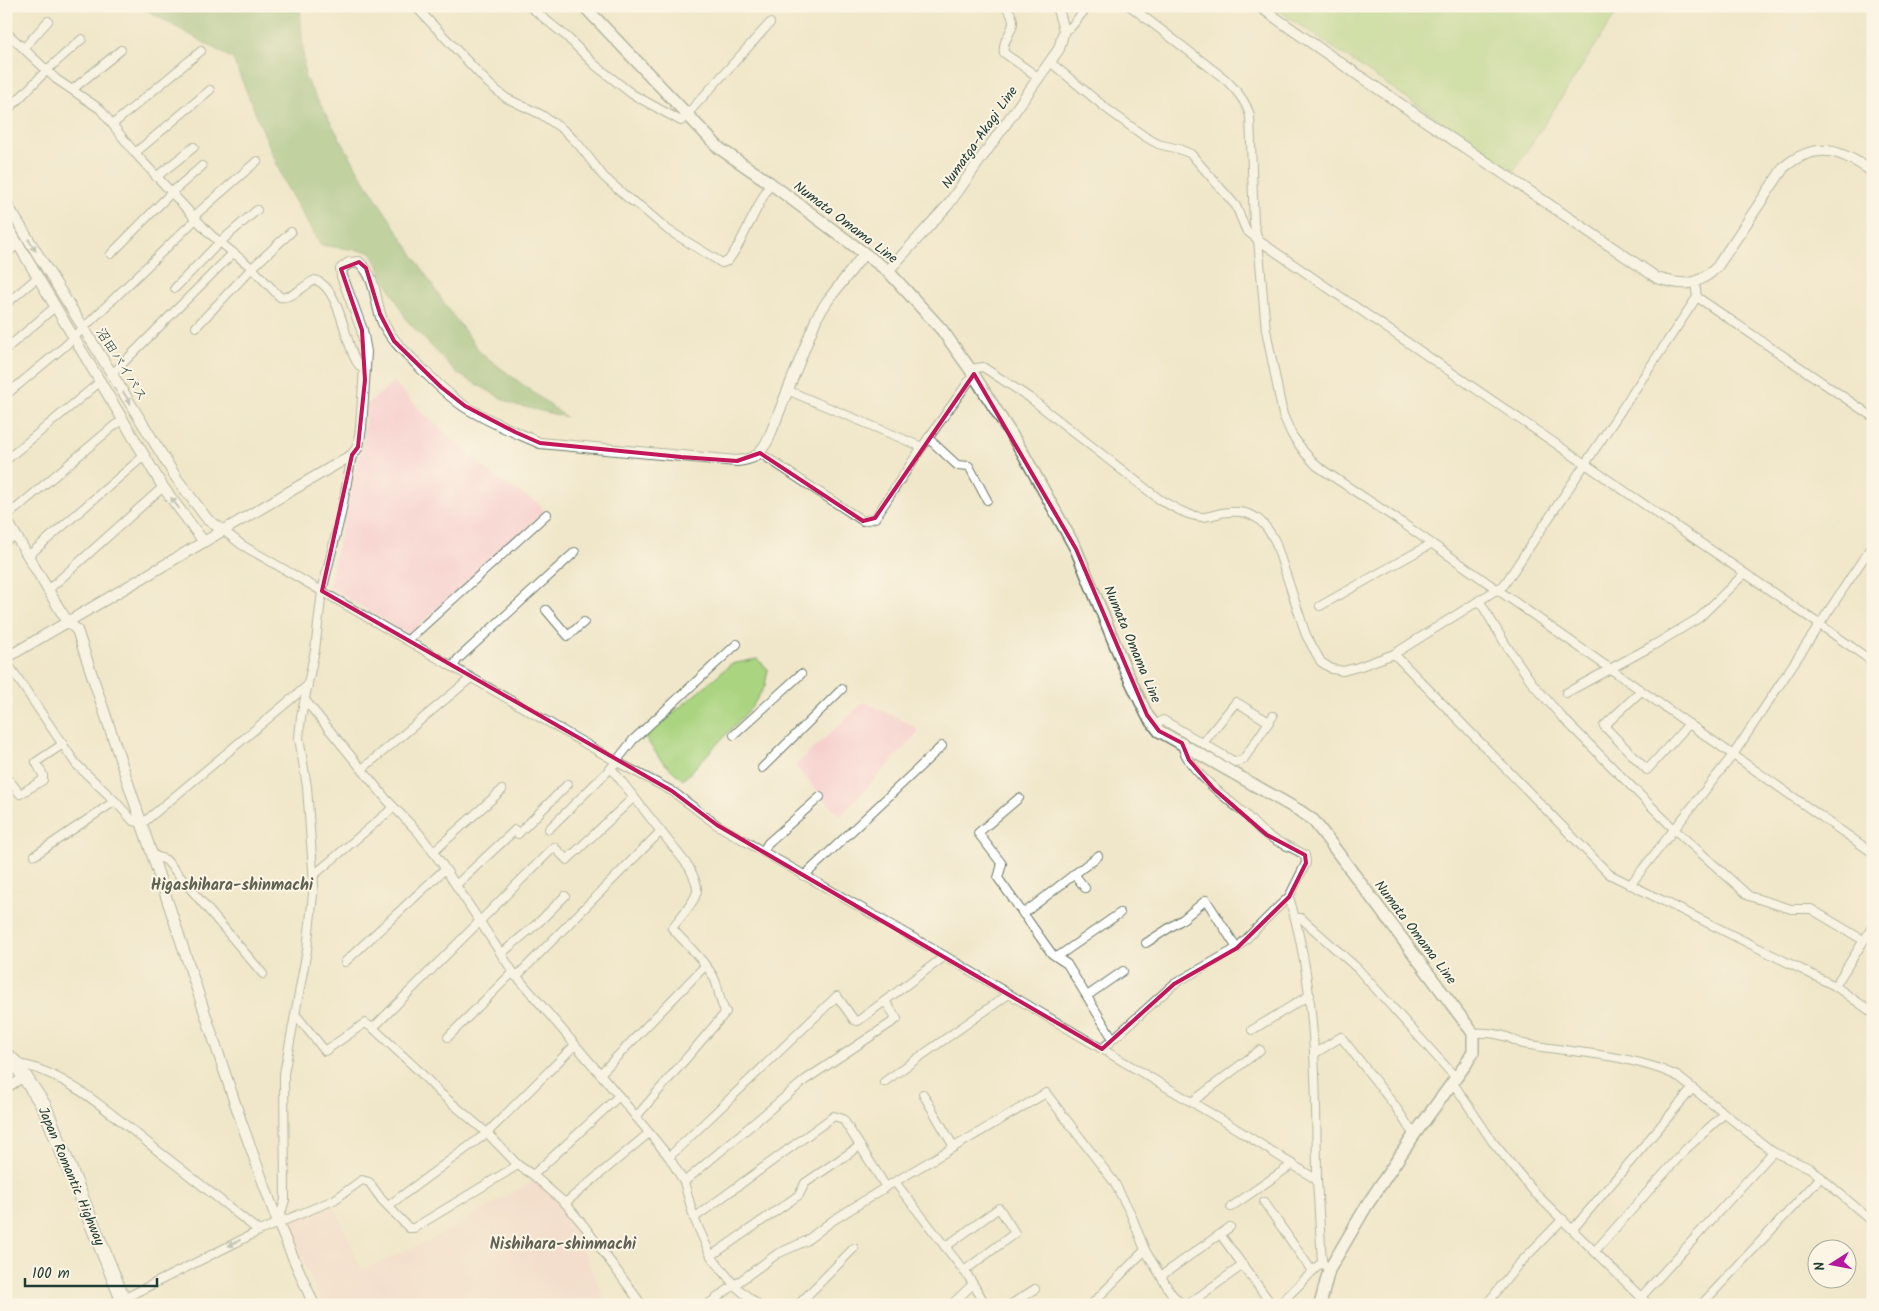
<svg xmlns="http://www.w3.org/2000/svg" width="1879" height="1311" font-family="Kalam,'Klee One',sans-serif">
  <style>
    .built { fill: #f7d0ce }
    .green { fill: #aad480; stroke: #64885a }
    .forest { fill: #87b66e; stroke: #537a51 }
    .lines { fill: none; stroke-linecap: round; stroke-linejoin: round }
    .street-casing { stroke: #687868; stroke-width: 10 }
    .secondary-casing { stroke: #687868; stroke-width: 12 }
    .primary-casing { stroke: #687868; stroke-width: 14 }
    .highway-casing { stroke: #687868; stroke-width: 16 }
    .street { stroke: #fff; stroke-width: 8 }
    .secondary { stroke: #fff; stroke-width: 10 }
    .primary { stroke: #fff; stroke-width: 11 }
    .highway { stroke: #fff; stroke-width: 14 }
    .oneway { fill: #8f9e9a }
    .marked { fill: none; stroke: #c2185b; stroke-width: 4; stroke-linejoin: round }
    .labels { text-anchor: middle; stroke-width: 4; stroke-linejoin: round; paint-order: stroke }
    .street-label { font-size: 14px; fill: #1f3d34; stroke: #fcf5e5 }
    .quarter-label { font-size: 16px; font-weight: bold; fill: #5f6153; stroke: #fcf5e5 }
  </style>
  <rect width="100%" height="100%" fill="#fcf5e5"/>
  <filter id="ink" filterUnits="userSpaceOnUse"><feTurbulence type="fractalNoise" baseFrequency=".02" numOctaves="2"/><feDisplacementMap in="SourceGraphic" scale="10" xChannelSelector="R" yChannelSelector="G"/><feConvolveMatrix kernelMatrix="1 2 1 2 8 2 1 2 1" color-interpolation-filters="sRGB"/></filter>
  <filter id="wash" filterUnits="userSpaceOnUse"><feTurbulence type="fractalNoise" baseFrequency=".0096" numOctaves="4" result="noise"/><feDisplacementMap in="SourceGraphic" scale="20" xChannelSelector="R" yChannelSelector="G"/><feGaussianBlur stdDeviation="1.12" result="paint"/><feColorMatrix in="noise" values="0 0 0 0 0 0 0 0 0 0 0 0 0 0 0 0 0 1.4 0 .05"/><feComposite in="paint" operator="in"/></filter>
  <g filter="url(#wash)">
    <rect width="100%" height="100%" fill="#f0e7ca"/>
    <!-- built -->
    <g class="built">
      <polygon points="394,382 424,414 498,480 538,503 545,511 411,633 407,634 329,587 354,471 362,450 367,405"/>
      <polygon points="864,702 914,726 919,732 840,816 795,766"/>
      <polygon points="535,1180 565,1207 607,1305 323,1305 287,1222 333,1204 362,1270 427,1242"/>
    </g>
    <!-- green -->
    <g class="green">
      <polygon points="1272,6 1621,6 1514,171"/>
      <polygon points="757,659 768,669 765,686 751,708 683,780 660,759 645,737 731,664"/>
    </g>
    <!-- forest -->
    <polygon class="forest" points="139,6 300,6 305,78 360,173 404,241 444,303 481,353 566,417 512,404 458,374 407,321 371,252 320,245 285,184 233,59"/>
  </g>
  <g filter="url(#ink)">
    <g class="lines">
      <defs>
        <g id="street">
          <polyline points="415,6 489,84 506,98 542,115 565,131 579,145 604,177 629,199 640,206 668,230 722,263 728,261 738,246 770,183"/>
          <polyline points="529,6 567,37 595,65 632,94 681,121 770,23"/>
          <path d="M1005 6C1025 28 1001 33 1004 53L1038 77"/>
          <path d="M1130 6 1225 79C1236 90 1246 101 1250 116L1254 224 1258 240 1266 330 1283 415 1292 435 1305 453 1317 466 1401 522 1873 853"/>
          <polyline points="1064,30 1071,27 1088,6"/>
          <path d="M6 32 56 79 100 109 135 153 196 219 210 234 252 268 280 297C294 299 303 285 315 280 339 287 345 340 355 359 357 364 362 368 365 372"/>
          <polyline points="24,48 48,21"/>
          <polyline points="1050,62 1107,109 1144,136 1158,144 1179,149 1191,154 1236,206 1246,230 1258,240 1819,624 1873,662"/>
          <polyline points="73,89 121,50"/>
          <polyline points="6,112 47,70 82,39"/>
          <polyline points="113,124 201,51"/>
          <polyline points="135,153 210,90"/>
          <polyline points="156,177 194,147"/>
          <polyline points="193,217 257,161"/>
          <polyline points="6,254 18,244"/>
          <polyline points="111,254 171,193 202,166"/>
          <polyline points="1695,282 1697,297 1873,417"/>
          <polyline points="175,288 220,242 257,210"/>
          <polyline points="6,304 38,277"/>
          <polyline points="196,327 252,268 291,232"/>
          <polyline points="6,349 56,306"/>
          <path d="M970 369 983 367 1030 398 1159 499C1172 506 1186 516 1202 517 1211 517 1220 512 1229 512 1253 510 1264 521 1275 541L1306 635 1321 662 1332 669 1343 671 1358 667 1394 654 1504 585 1697 297"/>
          <polyline points="112,374 233,253"/>
          <polyline points="787,390 922,447 974,374"/>
          <polyline points="6,395 65,346 196,219"/>
          <polyline points="928,438 957,465 969,466 987,500"/>
          <polyline points="760,453 863,521 875,518 922,447"/>
          <polyline points="6,460 101,381"/>
          <polyline points="6,517 115,425 124,420"/>
          <polyline points="223,530 242,545 617,762 672,791 717,825 945,956 1227,1123 1317,1180 1322,1262 1329,1270"/>
          <polyline points="6,541 16,535"/>
          <polyline points="28,556 145,455"/>
          <polyline points="48,590 163,487"/>
          <polyline points="1479,600 1506,645 1533,684 1562,717 1674,829 1749,896 1791,909 1811,909 1863,940"/>
          <polyline points="1320,606 1431,544"/>
          <polyline points="546,610 568,636 584,622"/>
          <polyline points="408,640 547,514"/>
          <polyline points="1394,654 1609,874 1835,986 1873,1013"/>
          <polyline points="6,661 76,764 115,801 133,821 143,823 308,685"/>
          <polyline points="453,667 458,659 575,552"/>
          <polyline points="1641,691 1604,726 1647,770 1689,724"/>
          <polyline points="1566,693 1654,645 1699,618 1744,574"/>
          <polyline points="305,700 387,800 418,832 440,861 513,972 619,1096 669,1157 684,1182 694,1218 711,1256 735,1286 758,1305"/>
          <polyline points="1155,725 1163,720 1235,762 1243,760 1273,716"/>
          <polyline points="734,735 801,674"/>
          <path d="M1182 743C1184 768 1227 798 1245 814 1252 821 1259 830 1267 835 1278 843 1292 847 1305 855L1306 863 1289 897C1317 989 1316 1085 1317 1180"/>
          <polyline points="1203,743 1236,702 1269,722"/>
          <polyline points="762,768 842,689"/>
          <polyline points="362,769 471,678"/>
          <polyline points="6,780 10,781 20,794 43,780 43,775 36,762 63,744"/>
          <polyline points="1019,798 978,833 1002,864 998,878 1052,954 1067,964 1113,1039"/>
          <polyline points="549,829 611,768"/>
          <polyline points="433,852 502,790"/>
          <polyline points="763,852 768,843 820,797"/>
          <polyline points="35,855 115,801"/>
          <polyline points="153,855 166,860 263,974"/>
          <polyline points="1074,874 1085,888"/>
          <polyline points="314,875 394,807"/>
          <polyline points="804,876 942,746"/>
          <polyline points="456,885 515,830 518,834 568,784"/>
          <polyline points="1630,885 1733,755 1873,544"/>
          <polyline points="1023,914 1098,856"/>
          <polyline points="1296,918 1301,918 1357,968 1456,1078"/>
          <polyline points="1146,943 1183,919 1206,900 1237,948"/>
          <polyline points="501,954 539,922 565,896"/>
          <polyline points="1057,957 1120,913"/>
          <polyline points="345,962 445,869"/>
          <polyline points="516,977 661,831"/>
          <polyline points="1835,986 1873,926"/>
          <polyline points="1087,996 1123,971"/>
          <polyline points="296,1015 325,1051 365,1023 373,1028 418,1070 440,1093 487,1133 518,1165 533,1175 565,1203 585,1227 642,1305"/>
          <polyline points="373,1028 554,847 567,860 634,797"/>
          <polyline points="1252,1030 1310,995"/>
          <path d="M1473 1033C1485 1032 1496 1033 1507 1037 1513 1039 1518 1043 1524 1044 1574 1053 1631 1054 1677 1076L1773 1152 1810 1168 1873 1222"/>
          <polyline points="448,1037 513,972"/>
          <polyline points="1102,1049 1174,984 1237,948 1274,911 1289,897"/>
          <polyline points="1314,1054 1341,1037 1395,1106 1414,1135"/>
          <path d="M16 1064C63 1068 121 1122 158 1151 192 1177 225 1204 259 1231"/>
          <polyline points="600,1074 705,966"/>
          <polyline points="884,1082 1009,994"/>
          <polyline points="1453,1083 1492,1141 1535,1193 1649,1305"/>
          <polyline points="6,1089 25,1076"/>
          <polyline points="923,1094 954,1147"/>
          <polyline points="1192,1102 1260,1050"/>
          <path d="M636 1117 726 1012C718 1001 720 988 713 976 703 959 685 943 672 928 678 920 698 899 697 889 697 881 692 874 689 867L611 768 633 740 737 644"/>
          <polyline points="669,1157 837,996 854,1020 858,1021 945,956"/>
          <polyline points="533,1175 619,1096"/>
          <polyline points="684,1182 805,1080 897,1019 885,1001"/>
          <polyline points="895,1182 968,1276 986,1305"/>
          <polyline points="1264,1202 1312,1271"/>
          <polyline points="565,1203 649,1133"/>
          <polyline points="388,1206 487,1133 575,1045"/>
          <polyline points="1231,1207 1293,1164"/>
          <polyline points="694,1218 834,1116 843,1119 886,1187"/>
          <polyline points="278,1223 285,1200 284,1074 307,950 314,885 307,787 299,738 301,717 315,650 322,591 341,514 352,455"/>
          <polyline points="1573,1229 1692,1089"/>
          <polyline points="1220,1234 1272,1305"/>
          <polyline points="945,1247 999,1208 1015,1233 964,1271"/>
          <polyline points="1595,1251 1686,1149 1724,1114"/>
          <polyline points="711,1256 799,1195 805,1183 860,1146"/>
          <polyline points="1161,1276 1230,1227"/>
          <polyline points="1641,1297 1773,1152"/>
          <polyline points="107,1305 123,1299 259,1231 334,1200 362,1180 369,1182 382,1200 409,1228 414,1228 518,1165"/>
          <polyline points="707,1305 777,1254 806,1241 832,1221 886,1187 1046,1093 1114,1182 1130,1212 1145,1250 1171,1293 1182,1305"/>
          <polyline points="798,1305 854,1248"/>
          <polyline points="951,1305 973,1284"/>
          <polyline points="1010,1305 1035,1289"/>
          <polyline points="1091,1305 1145,1250"/>
          <polyline points="1187,1305 1243,1265"/>
          <polyline points="1279,1305 1322,1262"/>
          <polyline points="1486,1305 1517,1266 1563,1219"/>
          <polyline points="1701,1305 1821,1177"/>
        </g>
        <g id="secondary">
          <path d="M1259 6C1390 99 1525 187 1657 278 1683 286 1697 287 1717 267L1784 167C1817 140 1841 150 1873 172"/>
          <polyline points="6,203 177,479 208,520 223,530"/>
          <polyline points="6,224 163,487 204,542"/>
          <polyline points="888,271 948,205 1059,49 1064,30 1057,6"/>
          <polyline points="6,519 60,610 68,622 77,630 242,1124 278,1223 314,1305"/>
          <path d="M6 658 352 455 358 447 361 428 366 352 362 330 342 276 341 269 349 263 359 262C378 278 374 304 384 325 392 340 404 351 416 363 431 378 446 394 464 406 487 421 515 432 540 443L737 461C755 459 759 455 768 440L817 317 828 300 864 254"/>
        </g>
        <polyline id="primary" points="584,6 719,148 770,183 888,271 942,330 970,369 1023,453 1076,549 1126,671 1147,715 1159,731 1300,811 1314,821 1473,1033 1473,1052 1466,1064 1414,1135 1367,1205 1329,1270 1320,1305"/>
        <polyline id="highway" points="6,1055 16,1064 44,1106 125,1305"/>
      </defs>
      <!-- street casing -->
      <use href="#street" class="street-casing"/>
      <!-- secondary casing -->
      <use href="#secondary" class="secondary-casing"/>
      <!-- primary casing -->
      <use href="#primary" class="primary-casing"/>
      <!-- highway casing -->
      <use href="#highway" class="highway-casing"/>
      <!-- street -->
      <use href="#street" class="street"/>
      <!-- secondary -->
      <use href="#secondary" class="secondary"/>
      <!-- primary -->
      <use href="#primary" class="primary"/>
      <!-- highway -->
      <use href="#highway" class="highway"/>
    </g>
    <!-- one-way arrows -->
    <defs><path id="oneway-solid" d="M-6-.8H1V-3.2L6.5 0L1 3.2V.8H-6Z" transform="scale(1.25)"/></defs>
    <g class="oneway">
      <use href="#oneway-solid" transform="translate(32 245) rotate(58)"/>
      <use href="#oneway-solid" transform="translate(127 398) rotate(58)"/>
      <use href="#oneway-solid" transform="translate(175 503) rotate(-126)"/>
      <use href="#oneway-solid" transform="translate(234 1243) rotate(153)"/>
    </g>
  </g>
  <!-- marked area -->
  <path d="M0 0H1879V1311H0ZM359 262 366 268 380 314 394 341 441 387 465 406 515 432 540 443 681 457 737 461 760 453 863 521 875 518 974 374 1076 549 1147 715 1159 731 1182 743 1189 760 1214 789 1267 835 1305 855 1306 863 1289 897 1237 948 1174 984 1102 1049 717 825 672 791 322 591 352 455 358 447 365 380 362 330 341 269Z" fill="#f0e7ca" fill-opacity=".55" fill-rule="evenodd"/>
  <path class="marked" d="M359 262 366 268 380 314 394 341 441 387 465 406 515 432 540 443 681 457 737 461 760 453 863 521 875 518 974 374 1076 549 1147 715 1159 731 1182 743 1189 760 1214 789 1267 835 1305 855 1306 863 1289 897 1237 948 1174 984 1102 1049 717 825 672 791 322 591 352 455 358 447 365 380 362 330 341 269Z"/>
  <g class="labels">
    <!-- street labels -->
    <g class="street-label">
      <text transform="translate(979 137) rotate(-55)" y="5">Numatga-Akagi Line</text>
      <text transform="translate(846 222) rotate(37)" y="5">Numata Omama Line</text>
      <text transform="translate(122 364) rotate(58)" y="5">沼田バイパス</text>
      <text transform="translate(1133 644) rotate(67)" y="5">Numata Omama Line</text>
      <text transform="translate(1416 932) rotate(53)" y="5">Numata Omama Line</text>
      <text transform="translate(72 1176) rotate(67)" y="5">Japan Romantic Highway</text>
    </g>
    <!-- quarter labels -->
    <g class="quarter-label">
      <text x="232" y="890">Higashihara-shinmachi</text>
      <text x="563" y="1249">Nishihara-shinmachi</text>
    </g>
  </g>
  <!-- margin -->
  <rect width="1879" height="1311" fill="none" stroke="#fcf5e5" stroke-width="25"/>
  <!-- north arrow -->
  <g transform="translate(1832 1264) rotate(259)"><circle r="24" fill="#fcf5e5" stroke="#a4ab9e"/>
  <path d="M0-4L9 19L0 12L-9 19Z" fill="#b5179e"/>
  <text y="-8" font-size="14" font-weight="bold" text-anchor="middle" fill="#1f3d34">N</text>
  </g>
  <!-- scale -->
  <path d="M25 1278v8h132v-8" fill="none" stroke="#1f3d34" stroke-width="2.5"/>
  <text x="32" y="1278" font-size="15" fill="#1f3d34" stroke="#fcf5e5" stroke-width="4" paint-order="stroke">100 m</text>
</svg>
